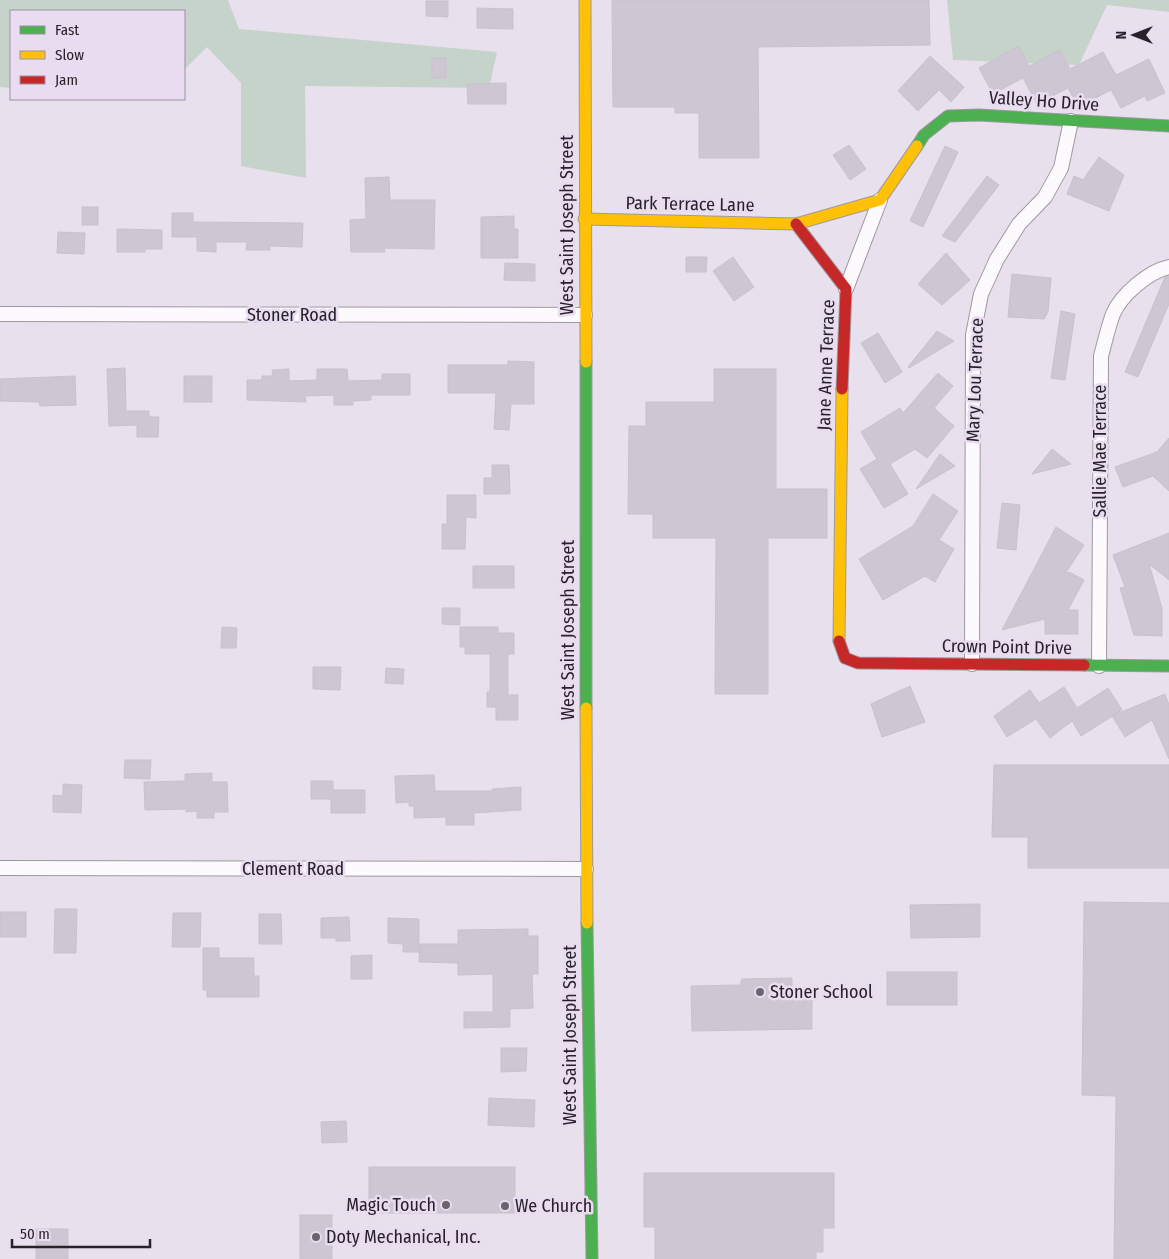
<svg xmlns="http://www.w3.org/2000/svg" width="1169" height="1259" font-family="'Fira Sans Condensed',sans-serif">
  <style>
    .green { fill: #c6d3ca }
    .building { fill: #cfc6d4; stroke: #c8c2cb }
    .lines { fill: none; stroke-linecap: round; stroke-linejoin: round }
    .street-casing { stroke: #9e99a1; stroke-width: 16 }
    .fast-casing { stroke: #9e99a1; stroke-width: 13 }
    .slow-casing { stroke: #9e99a1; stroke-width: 13 }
    .jam-casing { stroke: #9e99a1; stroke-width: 13 }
    .street { stroke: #fcfafc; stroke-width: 14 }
    .fast { stroke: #4caf50; stroke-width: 11 }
    .slow { stroke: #ffc107; stroke-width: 11 }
    .jam { stroke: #c62828; stroke-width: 11 }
    .poi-dot { fill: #6b646d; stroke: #e9dcf0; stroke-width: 2 }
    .labels { text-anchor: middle; stroke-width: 5; stroke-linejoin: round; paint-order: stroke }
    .street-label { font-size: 18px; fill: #272229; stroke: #e9dcf0 }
    .poi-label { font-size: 18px; fill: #272229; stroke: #e9dcf0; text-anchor: start }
  </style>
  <rect width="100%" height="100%" fill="#e8e0ec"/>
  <!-- green -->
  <g class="green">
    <polygon points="0,0 228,0 239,29 497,52 489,88 305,86 306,178 241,166 241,83 207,47 184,70 184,11 11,11 11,88 0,87"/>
    <polygon points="947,0 1169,0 1169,12 1107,5 1079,65 953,60"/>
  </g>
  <!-- building -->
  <g class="building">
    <polygon points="612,0 929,0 930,45 758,47 759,158 699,158 699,113 675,113 675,107 613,107"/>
    <polygon points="426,1 448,1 448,17 426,16"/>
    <polygon points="477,8 513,9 513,29 477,28"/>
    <polygon points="1019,46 1029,66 1060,50 1070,69 1103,52 1116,75 1149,59 1165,93 1147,101 1145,96 1121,108 1111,90 1078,107 1068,88 1037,104 1023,78 993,94 979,68"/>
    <polygon points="930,56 964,87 951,102 939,90 918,111 898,91"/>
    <rect x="432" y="58" width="14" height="20"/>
    <polygon points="506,83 506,104 468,104 467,84"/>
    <polygon points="849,145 866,169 850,180 833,155"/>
    <polygon points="945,146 958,152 923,227 910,221"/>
    <polygon points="1099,157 1124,175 1109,211 1067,194 1074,176 1083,180"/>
    <polygon points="987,176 999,185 955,242 942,236"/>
    <polygon points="389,177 390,200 435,200 434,249 384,248 385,252 351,252 350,220 366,219 365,178"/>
    <rect x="82" y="207" width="16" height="18"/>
    <polygon points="172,213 193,213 193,222 303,223 302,247 270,246 270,250 246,250 247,242 216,242 216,252 197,251 197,237 172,237"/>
    <polygon points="514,216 514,229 518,229 518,258 481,258 481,217"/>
    <polygon points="117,229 162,230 162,249 145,249 145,252 117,252"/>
    <polygon points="58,232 85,233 84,254 57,253"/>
    <polygon points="946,253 970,280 942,305 918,284"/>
    <polygon points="686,257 707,257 706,272 686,272"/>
    <polygon points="733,257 754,287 734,301 713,271"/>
    <polygon points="505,263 535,264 535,281 504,280"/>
    <polygon points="1012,274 1051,278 1048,312 1044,319 1008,317"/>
    <polygon points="1169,276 1169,304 1138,377 1125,372 1165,277"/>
    <polygon points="1061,311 1075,314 1065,380 1051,378"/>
    <polygon points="937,331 954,341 909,368 908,367"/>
    <polygon points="878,333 902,372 885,383 861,343"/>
    <polygon points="508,361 534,362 534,404 511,404 509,430 494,429 496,393 448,393 448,365 508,365"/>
    <polygon points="125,368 126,411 149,411 149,417 159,417 158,437 137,437 137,425 109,426 107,369"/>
    <polygon points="289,369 289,381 317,380 317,369 347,369 348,381 382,380 382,374 410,374 410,395 371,395 371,400 353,401 353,405 334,405 334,395 305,396 306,402 247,400 247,380 262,380 262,376 273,376 272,370"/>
    <polygon points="714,369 776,369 776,489 827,489 827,538 768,538 768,694 715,694 716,538 653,538 653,514 628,514 629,426 646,426 646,402 714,402"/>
    <polygon points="938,373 953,386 934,408 954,426 927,458 915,449 890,464 908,494 884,508 860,469 877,459 861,432 900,408 903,413"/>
    <polygon points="75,376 76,405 40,406 39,402 0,401 0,379"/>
    <rect x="184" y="376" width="28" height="26"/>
    <polygon points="1169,438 1169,491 1153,476 1123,487 1115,467 1157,452"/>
    <polygon points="1052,449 1071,464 1032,474"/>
    <polygon points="940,454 955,466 916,489"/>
    <polygon points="492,465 509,465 510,494 484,494 484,478 492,478"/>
    <polygon points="933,494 958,511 939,540 954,549 935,582 925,576 883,600 859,559 913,526"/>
    <polygon points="447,495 476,495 476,518 466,517 465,549 442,549 442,524 447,524"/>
    <polygon points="1002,503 1020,505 1016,550 997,548"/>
    <polygon points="1056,527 1084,545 1065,574 1069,572 1084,580 1068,610 1078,610 1078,634 1045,634 1045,619 1002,630"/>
    <polygon points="1169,533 1169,580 1149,564 1162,608 1162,636 1134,635 1120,588 1125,587 1113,555"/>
    <rect x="473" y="566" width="41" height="22"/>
    <polygon points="442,608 460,608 460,625 442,624"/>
    <polygon points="222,627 237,628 236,648 221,648"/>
    <polygon points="460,627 498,627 498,633 514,633 514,654 508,654 508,695 518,695 518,720 496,720 496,707 487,707 487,692 490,692 490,654 465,654 465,647 460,647"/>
    <polygon points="313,667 341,667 340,690 313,689"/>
    <polygon points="386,668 404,669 403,684 385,683"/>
    <polygon points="910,686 925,722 882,737 871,704"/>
    <polygon points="1064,687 1077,708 1108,688 1122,710 1081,736 1072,721 1050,738 1036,719 1007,737 994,716 1030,690 1039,703"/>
    <polygon points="1165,694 1169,705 1169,759 1152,720 1125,737 1112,716"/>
    <polygon points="125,760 151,760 150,779 124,778"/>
    <polygon points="994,765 1169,765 1169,868 1028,868 1028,837 992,837"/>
    <polygon points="212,773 212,782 227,782 228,812 214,812 214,818 197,818 197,811 186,812 186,809 145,810 144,782 185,781 185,774"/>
    <polygon points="434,775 435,791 492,791 492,789 521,787 521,810 474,813 474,825 446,825 446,817 414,818 414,806 409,806 409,802 396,803 395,776"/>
    <polygon points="311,781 333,781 333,790 365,790 365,813 331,813 331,799 311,799"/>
    <polygon points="63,784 82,785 81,813 53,812 53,795 63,796"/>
    <polygon points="1084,902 1169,903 1169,1259 1114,1259 1116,1096 1082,1095"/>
    <polygon points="980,904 980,937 911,938 910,905"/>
    <polygon points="55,909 77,909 76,953 54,953"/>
    <rect x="0" y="912" width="26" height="25"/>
    <polygon points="173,913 201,913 200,947 172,947"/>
    <polygon points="259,914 281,914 282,944 259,944"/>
    <polygon points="349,917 350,941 336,941 336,938 321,938 321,918"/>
    <polygon points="388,918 419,919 419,952 403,952 403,944 388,943"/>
    <polygon points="528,929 528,936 538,936 538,974 532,974 533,1008 510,1009 510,1027 464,1028 464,1012 493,1012 493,974 458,975 458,963 419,962 420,944 458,944 458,930"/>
    <polygon points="203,948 219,948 219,958 254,958 254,976 259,976 259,997 207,997 207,990 203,990"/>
    <polygon points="372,955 372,979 351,979 351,956"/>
    <rect x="887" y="972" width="70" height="33"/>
    <polygon points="792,978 792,988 812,987 812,1029 692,1031 691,986 740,985 742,979"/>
    <polygon points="501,1048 527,1048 526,1071 501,1072"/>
    <polygon points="489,1098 535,1100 534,1127 488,1125"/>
    <polygon points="346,1121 347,1142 322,1143 321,1122"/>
    <rect x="369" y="1167" width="146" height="46"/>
    <polygon points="644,1173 834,1173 834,1228 823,1228 823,1252 816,1252 816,1259 655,1259 655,1227 644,1227"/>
    <rect x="300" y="1215" width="32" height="44"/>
    <rect x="36" y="1229" width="32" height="30"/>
  </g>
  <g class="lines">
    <defs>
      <g id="street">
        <polyline points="846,289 880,200"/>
        <polyline points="0,314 585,315"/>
        <polyline points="972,664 973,335 981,294 997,259 1019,224 1045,197 1061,168 1071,121"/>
        <path d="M1099 666 1101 356C1105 342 1108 327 1113 314 1121 295 1149 271 1169 267"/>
        <polyline points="0,868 586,869"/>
      </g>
      <g id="fast">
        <polyline points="917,146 924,135 948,116 979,115 1169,126"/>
        <polyline points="586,362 586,708"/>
        <polyline points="1084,665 1169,666"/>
        <polyline points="587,923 592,1259"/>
      </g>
      <g id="slow">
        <polyline points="585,0 586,362"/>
        <polyline points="584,219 796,224 880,200 917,146"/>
        <polyline points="839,641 842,389"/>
        <polyline points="586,708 587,923"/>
      </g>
      <g id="jam">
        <polyline points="796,224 846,289 842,389"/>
        <polyline points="839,641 845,658 858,663 1084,665"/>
      </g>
    </defs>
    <!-- street casing -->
    <use href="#street" class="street-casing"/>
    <!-- fast casing -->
    <use href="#fast" class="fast-casing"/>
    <!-- slow casing -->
    <use href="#slow" class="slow-casing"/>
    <!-- jam casing -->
    <use href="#jam" class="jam-casing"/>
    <!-- street -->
    <use href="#street" class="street"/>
    <!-- fast -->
    <use href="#fast" class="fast"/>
    <!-- slow -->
    <use href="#slow" class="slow"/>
    <!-- jam -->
    <use href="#jam" class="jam"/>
  </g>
  <!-- markers -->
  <g class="poi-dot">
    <circle cx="760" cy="992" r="5"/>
    <circle cx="446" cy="1205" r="5"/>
    <circle cx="505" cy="1206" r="5"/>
    <circle cx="316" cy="1237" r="5"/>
  </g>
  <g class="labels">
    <!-- street labels -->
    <g class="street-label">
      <text transform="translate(1044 101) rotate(4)" y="6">Valley Ho Drive</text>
      <text transform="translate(690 204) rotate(1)" y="6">Park Terrace Lane</text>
      <text transform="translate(567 225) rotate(-90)" y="6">West Saint Joseph Street</text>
      <text x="292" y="321">Stoner Road</text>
      <text transform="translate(826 365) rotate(-88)" y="6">Jane Anne Terrace</text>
      <text transform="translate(975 380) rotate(-88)" y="6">Mary Lou Terrace</text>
      <text transform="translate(1100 451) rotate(-90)" y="6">Sallie Mae Terrace</text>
      <text transform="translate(568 630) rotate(-90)" y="6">West Saint Joseph Street</text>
      <text transform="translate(1007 647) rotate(1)" y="6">Crown Point Drive</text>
      <text x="293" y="875">Clement Road</text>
      <text transform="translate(570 1035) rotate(-90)" y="6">West Saint Joseph Street</text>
    </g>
    <!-- poi labels -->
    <g class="poi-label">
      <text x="770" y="998">Stoner School</text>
      <text x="436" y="1211" text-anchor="end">Magic Touch</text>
      <text x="515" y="1212">We Church</text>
      <text x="326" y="1243">Doty Mechanical, Inc.</text>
    </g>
  </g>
  <!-- legend -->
  <rect x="10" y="10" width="175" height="90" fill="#e9dcf0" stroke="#9b92a0"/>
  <rect x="20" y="26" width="25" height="8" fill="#4caf50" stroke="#9b92a0"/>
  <text x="55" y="35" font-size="15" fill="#272229">Fast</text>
  <rect x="20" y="51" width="25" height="8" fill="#ffc107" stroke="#9b92a0"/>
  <text x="55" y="60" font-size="15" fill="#272229">Slow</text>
  <rect x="20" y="76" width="25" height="8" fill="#c62828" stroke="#9b92a0"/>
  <text x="55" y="85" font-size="15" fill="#272229">Jam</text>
  <!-- north arrow -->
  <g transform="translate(1134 35) rotate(270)" stroke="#e9dcf0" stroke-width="4" paint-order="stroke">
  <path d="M0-4L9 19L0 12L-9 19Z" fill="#272229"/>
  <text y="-8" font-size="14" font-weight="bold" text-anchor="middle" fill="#272229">N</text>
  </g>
  <!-- scale -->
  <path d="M12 1239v8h138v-8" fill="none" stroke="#272229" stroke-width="2.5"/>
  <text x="20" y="1239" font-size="15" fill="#272229" stroke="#e9dcf0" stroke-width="4" paint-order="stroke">50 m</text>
</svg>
